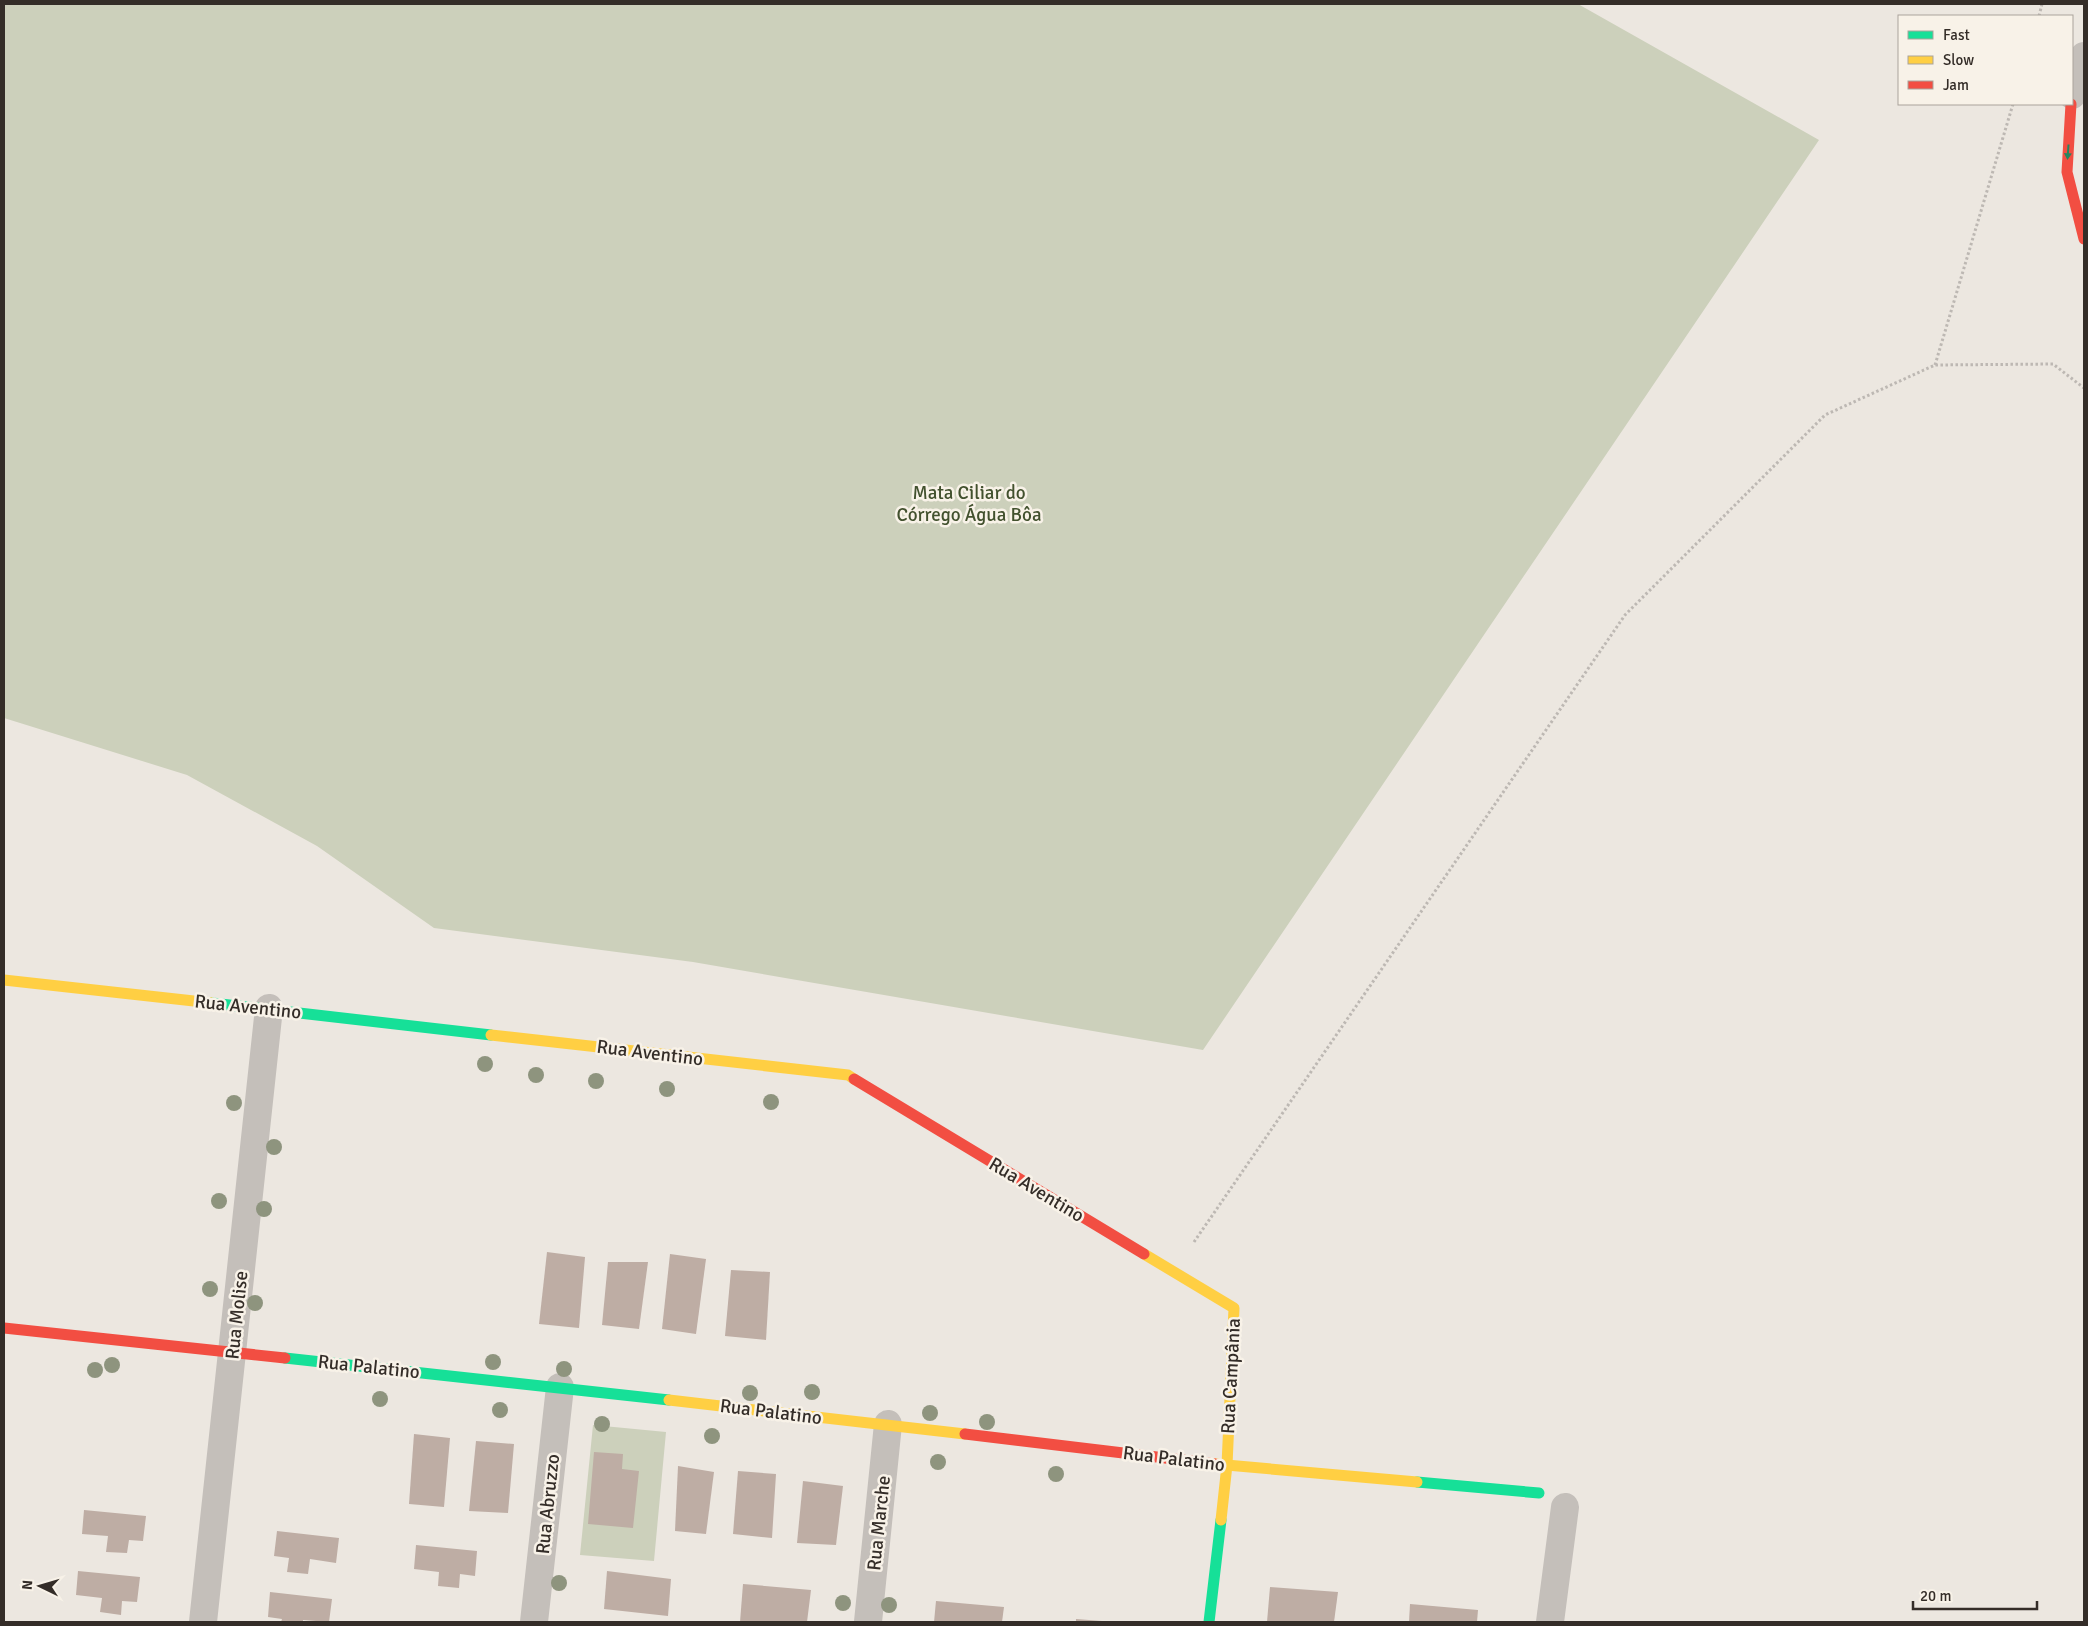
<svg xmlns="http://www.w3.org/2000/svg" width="2088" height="1626" font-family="Signika,sans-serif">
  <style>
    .green { fill: #ccd0bb }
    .building { fill: #beada4 }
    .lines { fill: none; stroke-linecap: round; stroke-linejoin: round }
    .path { stroke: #bdb8b3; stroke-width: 3; stroke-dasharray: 2.5 2.5; stroke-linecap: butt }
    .street { stroke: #c4bfba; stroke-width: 28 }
    .fast { stroke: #16e098; stroke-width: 11 }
    .slow { stroke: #ffcf43; stroke-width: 11 }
    .jam { stroke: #f24e42; stroke-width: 11 }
    .tree { fill: #8e947e }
    .oneway { fill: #258660 }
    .labels { text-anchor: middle; stroke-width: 5; stroke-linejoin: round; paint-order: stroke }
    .park-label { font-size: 19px; fill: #42512e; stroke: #f8f2e8 }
    .street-label { font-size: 19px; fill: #342d28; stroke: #f8f2e8 }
  </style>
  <rect width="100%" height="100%" fill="#ece7e0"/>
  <!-- green -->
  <g class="green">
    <polygon points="4,4 1578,4 1819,140 1203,1050 693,962 434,928 317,846 187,775 4,718"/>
    <polygon points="593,1425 666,1432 654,1561 580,1555"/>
  </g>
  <!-- building -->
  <g class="building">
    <polygon points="547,1252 585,1257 579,1328 539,1324"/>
    <polygon points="670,1254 706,1259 696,1334 662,1329"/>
    <polygon points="608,1262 648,1262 639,1329 602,1325"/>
    <polygon points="731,1270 770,1272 766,1340 725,1336"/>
    <polygon points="414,1434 450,1438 444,1507 409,1504"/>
    <polygon points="476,1441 514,1444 508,1513 469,1511"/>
    <polygon points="594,1452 623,1454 622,1469 639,1471 633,1528 588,1524"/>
    <polygon points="678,1466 714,1472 706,1534 675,1531"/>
    <polygon points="738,1471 776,1474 772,1538 733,1534"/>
    <polygon points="803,1481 843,1486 836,1545 797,1543"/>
    <polygon points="84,1510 146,1516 143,1541 129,1540 127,1553 106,1552 108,1536 82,1534"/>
    <polygon points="277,1531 339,1538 336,1563 310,1559 308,1574 287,1572 289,1558 274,1556"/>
    <polygon points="416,1545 477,1551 475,1576 460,1574 459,1588 438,1586 439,1572 414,1569"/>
    <polygon points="78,1571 140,1577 137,1602 122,1601 121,1615 100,1612 102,1598 76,1595"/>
    <polygon points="607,1571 671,1579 668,1616 604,1609"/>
    <polygon points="743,1584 811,1590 807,1622 740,1622"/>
    <polygon points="1270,1587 1338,1592 1334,1622 1267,1622"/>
    <polygon points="270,1592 332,1599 329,1622 303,1620 303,1622 281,1622 282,1619 268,1617"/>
    <polygon points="936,1601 1004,1607 1002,1622 934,1622"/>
    <polygon points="1410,1604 1478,1610 1477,1622 1409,1622"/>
    <polygon points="1076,1619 1102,1621 1102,1622 1076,1622"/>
  </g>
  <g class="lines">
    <!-- path -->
    <g class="path">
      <polyline points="2039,16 2042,4"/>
      <polyline points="1935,365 2013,104"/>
      <polyline points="1194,1242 1625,615 1825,415 1935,365 2053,364 2084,388"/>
    </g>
    <!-- street -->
    <g class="street">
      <polyline points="2072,95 2072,85 2084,56"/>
      <polyline points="203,1622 269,1008"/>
      <polyline points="534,1622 560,1387"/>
      <polyline points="868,1622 888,1424"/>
      <polyline points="1550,1622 1565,1507"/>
    </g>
    <!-- fast -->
    <g class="fast">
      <polyline points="212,1003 491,1035"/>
      <polyline points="285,1358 669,1400"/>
      <polyline points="1417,1482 1539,1493"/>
      <polyline points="1209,1622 1221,1520"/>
    </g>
    <!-- slow -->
    <g class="slow">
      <polyline points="4,980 212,1003"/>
      <polyline points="491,1035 848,1075 854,1079"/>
      <polyline points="1144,1254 1234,1308 1227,1465 1221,1520"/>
      <polyline points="669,1400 965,1434"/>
      <polyline points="1215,1464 1417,1482"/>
    </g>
    <!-- jam -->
    <g class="jam">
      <polyline points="2071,104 2067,172 2084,239"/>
      <polyline points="854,1079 1144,1254"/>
      <polyline points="4,1328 285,1358"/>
      <polyline points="965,1434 1215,1464"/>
    </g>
  </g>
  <!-- trees -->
  <g class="tree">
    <circle cx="485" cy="1064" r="8"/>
    <circle cx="536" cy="1075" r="8"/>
    <circle cx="596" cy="1081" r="8"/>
    <circle cx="667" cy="1089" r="8"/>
    <circle cx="771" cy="1102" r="8"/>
    <circle cx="234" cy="1103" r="8"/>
    <circle cx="274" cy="1147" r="8"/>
    <circle cx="219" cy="1201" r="8"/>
    <circle cx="264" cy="1209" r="8"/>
    <circle cx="210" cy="1289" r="8"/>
    <circle cx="255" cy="1303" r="8"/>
    <circle cx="493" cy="1362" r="8"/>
    <circle cx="112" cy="1365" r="8"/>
    <circle cx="564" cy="1369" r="8"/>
    <circle cx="95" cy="1370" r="8"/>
    <circle cx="812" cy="1392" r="8"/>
    <circle cx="750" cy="1393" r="8"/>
    <circle cx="380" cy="1399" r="8"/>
    <circle cx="500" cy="1410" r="8"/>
    <circle cx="930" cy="1413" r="8"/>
    <circle cx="987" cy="1422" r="8"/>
    <circle cx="602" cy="1424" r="8"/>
    <circle cx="712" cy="1436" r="8"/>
    <circle cx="938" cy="1462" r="8"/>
    <circle cx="1056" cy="1474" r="8"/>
    <circle cx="559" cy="1583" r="8"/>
    <circle cx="843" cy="1603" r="8"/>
    <circle cx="889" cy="1605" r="8"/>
  </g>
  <!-- one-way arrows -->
  <defs><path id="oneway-solid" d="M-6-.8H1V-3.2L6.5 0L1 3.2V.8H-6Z" transform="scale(1.25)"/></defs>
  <use class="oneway" href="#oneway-solid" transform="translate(2068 152) rotate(94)"/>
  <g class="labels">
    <!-- park labels -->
    <g class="park-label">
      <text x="969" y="499">Mata Ciliar do<tspan x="969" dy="22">Córrego Água Bôa</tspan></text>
    </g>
    <!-- street labels -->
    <g class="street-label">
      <text transform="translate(248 1006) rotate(6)" y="7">Rua Aventino</text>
      <text transform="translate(650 1052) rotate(7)" y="7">Rua Aventino</text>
      <text transform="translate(1037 1189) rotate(31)" y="7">Rua Aventino</text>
      <text transform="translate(236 1315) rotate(-84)" y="7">Rua Molise</text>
      <text transform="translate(369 1366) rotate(6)" y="7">Rua Palatino</text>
      <text transform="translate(1230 1376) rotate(-87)" y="7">Rua Campânia</text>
      <text transform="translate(771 1411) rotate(7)" y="7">Rua Palatino</text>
      <text transform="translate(1174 1458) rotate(7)" y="7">Rua Palatino</text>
      <text transform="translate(547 1504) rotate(-84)" y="7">Rua Abruzzo</text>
      <text transform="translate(878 1523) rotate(-84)" y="7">Rua Marche</text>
    </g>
  </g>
  <!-- border -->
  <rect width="2088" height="1626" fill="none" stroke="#342d28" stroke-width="10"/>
  <!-- legend -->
  <rect x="1898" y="15" width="175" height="90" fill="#f8f2e8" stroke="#aaa39b"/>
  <rect x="1908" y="31" width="25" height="8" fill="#16e098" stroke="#aaa39b"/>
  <text x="1943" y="40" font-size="15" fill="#342d28">Fast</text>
  <rect x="1908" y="56" width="25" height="8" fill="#ffcf43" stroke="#aaa39b"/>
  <text x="1943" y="65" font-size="15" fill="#342d28">Slow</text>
  <rect x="1908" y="81" width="25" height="8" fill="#f24e42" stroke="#aaa39b"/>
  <text x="1943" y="90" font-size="15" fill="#342d28">Jam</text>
  <!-- north arrow -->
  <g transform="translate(40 1586) rotate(275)" stroke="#f8f2e8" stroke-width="4" paint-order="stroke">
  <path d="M0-4L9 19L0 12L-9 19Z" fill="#342d28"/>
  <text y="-8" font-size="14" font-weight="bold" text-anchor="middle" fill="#342d28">N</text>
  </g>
  <!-- scale -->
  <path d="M1913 1601v8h124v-8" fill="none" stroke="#342d28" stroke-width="2.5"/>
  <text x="1920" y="1601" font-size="15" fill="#342d28" stroke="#f8f2e8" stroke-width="4" paint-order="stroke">20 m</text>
</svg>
